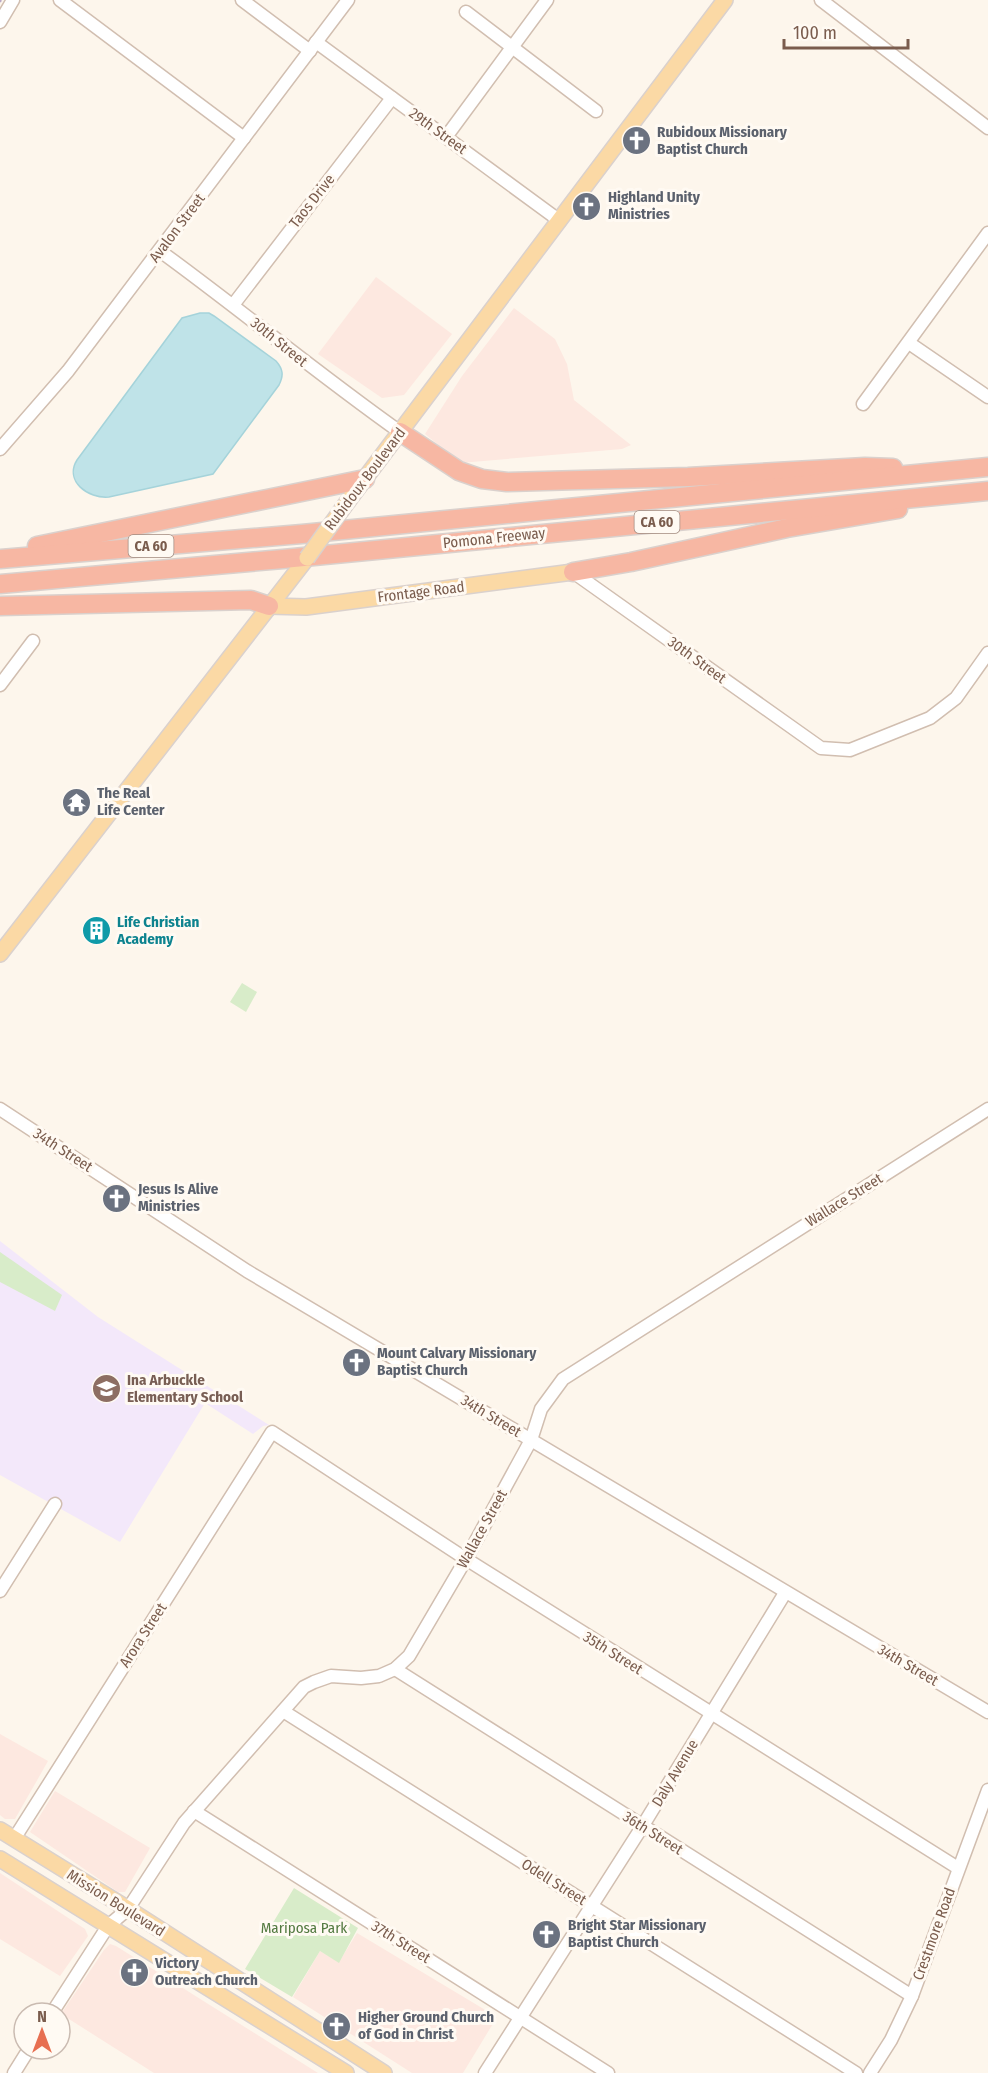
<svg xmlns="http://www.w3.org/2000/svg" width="988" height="2073" font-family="'Fira Sans Condensed',sans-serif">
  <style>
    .commercial { fill: #fde8e0 }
    .education { fill: #f3e8fa }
    .green { fill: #d8ecc9 }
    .water { fill: #bfe3e8; stroke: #a5d3da; stroke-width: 1.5 }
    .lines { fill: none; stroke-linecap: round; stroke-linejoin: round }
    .minor-casing { stroke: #d1beb0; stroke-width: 15 }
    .major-casing { stroke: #dad1cd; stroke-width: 18 }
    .highway-casing { stroke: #dad1cd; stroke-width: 21 }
    .minor { stroke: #fff; stroke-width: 12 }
    .major { stroke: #fbd9a5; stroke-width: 15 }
    .highway { stroke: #f7b7a3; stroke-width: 18 }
    .rail { stroke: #b9a8c9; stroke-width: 2; stroke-dasharray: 9 6; stroke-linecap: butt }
    .major-bridge-casing { stroke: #dad1cd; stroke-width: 18; stroke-linecap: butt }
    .major-bridge { stroke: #fbd9a5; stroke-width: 15 }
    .labels { text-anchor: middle; stroke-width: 6; stroke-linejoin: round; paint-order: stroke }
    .shield { fill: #fffaf3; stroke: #a28b7f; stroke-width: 1.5 }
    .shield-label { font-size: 14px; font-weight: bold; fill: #7a5c4d }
    .street-label { font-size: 15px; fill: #7a5c4d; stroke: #fffaf3 }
    .worship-label { font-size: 15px; font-weight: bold; fill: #5b616d; stroke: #fffaf3; text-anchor: start }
    .culture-label { font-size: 15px; font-weight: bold; fill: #0d838f; stroke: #fffaf3; text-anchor: start }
    .education-label { font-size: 15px; font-weight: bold; fill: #785e54; stroke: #fffaf3; text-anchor: start }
    .park-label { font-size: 15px; fill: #537a41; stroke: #fffaf3 }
  </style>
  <rect width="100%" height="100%" fill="#fdf6ec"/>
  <!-- commercial -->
  <g class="commercial">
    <polygon points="376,277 452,334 404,395 382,398 318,354"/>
    <polygon points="514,308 555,339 567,364 574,400 631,445 622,449 460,463 425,434 462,376"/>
    <polygon points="0,1734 48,1761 15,1819 5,1819 0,1815"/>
    <polygon points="55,1791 150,1848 125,1892 118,1892 30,1832"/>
    <polygon points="0,1873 85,1929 88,1936 60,1976 0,1939"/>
    <polygon points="357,1933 497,2017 463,2073 412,2073 293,1997 320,1951 339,1962"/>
    <polygon points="110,1944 116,1946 318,2073 154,2073 61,2014 104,1950"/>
  </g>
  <!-- education -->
  <polygon class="education" points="0,1241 98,1317 269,1425 263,1426 253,1434 205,1403 120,1542 0,1475"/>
  <!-- green -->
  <g class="green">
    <polygon points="242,983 257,992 246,1012 230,1002"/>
    <polygon points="0,1252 62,1295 55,1311 0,1282"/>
    <polygon points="294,1888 358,1928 339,1963 320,1951 292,1997 245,1969"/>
  </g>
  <!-- water -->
  <path class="water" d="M200 313H209L214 316 276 361C283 369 284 375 279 385L213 474 109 497C88 499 64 481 77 460L182 318Z"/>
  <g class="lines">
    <defs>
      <g id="minor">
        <polyline points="60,0 244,138"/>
        <polyline points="242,0 310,51"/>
        <polyline points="821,0 988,128"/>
        <polyline points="466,12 596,111"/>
        <polyline points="0,22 13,0"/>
        <polyline points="316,42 560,221"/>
        <polyline points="446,137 547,0"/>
        <path d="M160 251C241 310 318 374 400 432"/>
        <polyline points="233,305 392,98"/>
        <polyline points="909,343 988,397"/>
        <polyline points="863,404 988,233"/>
        <polyline points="0,449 68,371 348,0"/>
        <polyline points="573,572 821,748 850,750 930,718 956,698 988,653"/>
        <polyline points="0,685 33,641"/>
        <polyline points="0,1109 247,1271 988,1712"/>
        <polyline points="0,1591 55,1504"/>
        <polyline points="395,1669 912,1996"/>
        <polyline points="283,1711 856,2073"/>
        <polyline points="194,1811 608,2073"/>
        <polyline points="14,1839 272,1432 466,1559 958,1868"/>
        <polyline points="52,2013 108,1926 128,1909 184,1823 304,1687 314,1682 331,1676 361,1678 379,1676 395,1669 409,1656 466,1559 531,1440 541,1409 563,1379 988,1109"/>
        <polyline points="14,2073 29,2049"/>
        <polyline points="485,2073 642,1827 785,1593"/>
        <polyline points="870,2073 891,2040 912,1996 988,1790"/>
      </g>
      <g id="major">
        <polyline points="348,501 725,0"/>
        <polyline points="269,606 306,607 573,572"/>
        <polyline points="0,954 307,558"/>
        <polyline points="0,1830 128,1909 384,2073"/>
        <polyline points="0,1859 346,2073"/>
      </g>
      <g id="highway">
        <polyline points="400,432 459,471 482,479 507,482 688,477 865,467 893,468"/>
        <polyline points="37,546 365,479"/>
        <polyline points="0,559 302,534 988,467"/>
        <polyline points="573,572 631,562 787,528 898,509"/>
        <polyline points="0,584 283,559 988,491"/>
        <polyline points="0,606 251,600 269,606"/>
      </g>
    </defs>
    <!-- minor casing -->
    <use href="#minor" class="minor-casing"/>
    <!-- major casing -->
    <use href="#major" class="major-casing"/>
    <!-- highway casing -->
    <use href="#highway" class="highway-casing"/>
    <!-- minor -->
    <use href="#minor" class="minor"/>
    <!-- major -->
    <use href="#major" class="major"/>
    <!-- highway -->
    <use href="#highway" class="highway"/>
    <!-- rail -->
    <polyline class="rail" points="0,2 1,0"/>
    <defs>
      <polyline id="major-bridge" points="307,558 348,501"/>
    </defs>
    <!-- major-bridge casing -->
    <use href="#major-bridge" class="major-bridge-casing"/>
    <!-- major-bridge -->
    <use href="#major-bridge" class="major-bridge"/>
  </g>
  <!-- icons -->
  <defs>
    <symbol id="church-disc" viewBox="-11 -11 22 22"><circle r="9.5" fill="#6b7280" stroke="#fffaf3"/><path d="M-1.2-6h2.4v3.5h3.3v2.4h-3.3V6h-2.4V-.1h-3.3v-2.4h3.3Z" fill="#fff"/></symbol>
    <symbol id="temple-disc" viewBox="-11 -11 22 22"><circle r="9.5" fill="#6b7280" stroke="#fffaf3"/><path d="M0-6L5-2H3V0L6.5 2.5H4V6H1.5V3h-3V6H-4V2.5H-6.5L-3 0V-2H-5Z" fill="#fff"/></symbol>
    <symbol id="building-disc" viewBox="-11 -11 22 22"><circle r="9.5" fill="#0f9aa8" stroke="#fffaf3"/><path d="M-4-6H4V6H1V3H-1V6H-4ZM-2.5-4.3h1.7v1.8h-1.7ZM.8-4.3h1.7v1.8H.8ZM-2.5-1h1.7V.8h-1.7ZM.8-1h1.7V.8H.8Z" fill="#fff"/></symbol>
    <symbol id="school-disc" viewBox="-11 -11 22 22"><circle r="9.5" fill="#8d6e63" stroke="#fffaf3"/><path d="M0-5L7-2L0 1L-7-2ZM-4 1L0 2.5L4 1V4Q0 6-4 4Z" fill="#fff"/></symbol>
  </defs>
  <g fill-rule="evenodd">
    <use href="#church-disc" x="620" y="124" width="33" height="33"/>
    <use href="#church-disc" x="570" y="190" width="33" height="33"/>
    <use href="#temple-disc" x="60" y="786" width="33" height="33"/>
    <use href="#building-disc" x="80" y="914" width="33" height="33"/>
    <use href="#church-disc" x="100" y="1182" width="33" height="33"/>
    <use href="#church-disc" x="340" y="1346" width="33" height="33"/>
    <use href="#school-disc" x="90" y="1372" width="33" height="33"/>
    <use href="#church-disc" x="530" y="1918" width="33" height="33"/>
    <use href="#church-disc" x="118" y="1956" width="33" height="33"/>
    <use href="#church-disc" x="320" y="2010" width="33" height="33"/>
  </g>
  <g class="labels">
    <!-- shield labels -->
    <g class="shield">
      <rect x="634.5" y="511" width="45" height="22" rx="4.5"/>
      <rect x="128.5" y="535" width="45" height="22" rx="4.5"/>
    </g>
    <g class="shield-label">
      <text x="657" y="527">CA 60</text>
      <text x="151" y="551">CA 60</text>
    </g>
    <!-- street labels -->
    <g class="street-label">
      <text transform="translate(438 131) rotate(36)" y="5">29th Street</text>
      <text transform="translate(312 201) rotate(-52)" y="5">Taos Drive</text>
      <text transform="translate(177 228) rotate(-53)" y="5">Avalon Street</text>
      <text transform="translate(279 342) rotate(39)" y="5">30th Street</text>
      <text transform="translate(365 479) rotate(-53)" y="5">Rubidoux Boulevard</text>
      <text transform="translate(494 538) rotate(-6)" y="5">Pomona Freeway</text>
      <text transform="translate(421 592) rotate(-7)" y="5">Frontage Road</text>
      <text transform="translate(697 660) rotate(36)" y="5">30th Street</text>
      <text transform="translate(63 1150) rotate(33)" y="5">34th Street</text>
      <text transform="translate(844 1200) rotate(-32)" y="5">Wallace Street</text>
      <text transform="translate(491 1416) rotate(31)" y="5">34th Street</text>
      <text transform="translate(482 1529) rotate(-61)" y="5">Wallace Street</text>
      <text transform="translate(143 1635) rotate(-57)" y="5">Arora Street</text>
      <text transform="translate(613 1653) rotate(32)" y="5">35th Street</text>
      <text transform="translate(908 1665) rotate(30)" y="5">34th Street</text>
      <text transform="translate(675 1773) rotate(-59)" y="5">Daly Avenue</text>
      <text transform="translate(653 1833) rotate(32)" y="5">36th Street</text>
      <text transform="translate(554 1882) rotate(32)" y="5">Odell Street</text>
      <text transform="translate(116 1903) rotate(32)" y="5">Mission Boulevard</text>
      <text transform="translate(934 1934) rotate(-70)" y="5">Crestmore Road</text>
      <text transform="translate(401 1942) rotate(32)" y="5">37th Street</text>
    </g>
    <!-- worship labels -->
    <g class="worship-label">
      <text x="657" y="137">Rubidoux Missionary<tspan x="657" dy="17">Baptist Church</tspan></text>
      <text x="608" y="202">Highland Unity<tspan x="608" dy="17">Ministries</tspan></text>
      <text x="97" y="798">The Real<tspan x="97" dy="17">Life Center</tspan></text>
      <text x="138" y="1194">Jesus Is Alive<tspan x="138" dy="17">Ministries</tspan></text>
      <text x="377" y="1358">Mount Calvary Missionary<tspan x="377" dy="17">Baptist Church</tspan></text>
      <text x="568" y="1930">Bright Star Missionary<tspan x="568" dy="17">Baptist Church</tspan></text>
      <text x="155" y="1968">Victory<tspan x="155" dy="17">Outreach Church</tspan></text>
      <text x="358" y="2022">Higher Ground Church<tspan x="358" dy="17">of God in Christ</tspan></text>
    </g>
    <!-- culture labels -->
    <g class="culture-label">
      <text x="117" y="927">Life Christian<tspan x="117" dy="17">Academy</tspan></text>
    </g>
    <!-- education labels -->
    <g class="education-label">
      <text x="127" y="1385">Ina Arbuckle<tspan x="127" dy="17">Elementary School</tspan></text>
    </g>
    <!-- park labels -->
    <g class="park-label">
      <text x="304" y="1933">Mariposa Park</text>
    </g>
  </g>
  <!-- north arrow -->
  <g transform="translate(42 2031)"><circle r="28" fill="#fffaf3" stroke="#cabbb1" stroke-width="1.5"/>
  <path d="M0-4.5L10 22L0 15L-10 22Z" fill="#e76f51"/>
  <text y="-9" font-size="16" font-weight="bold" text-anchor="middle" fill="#7a5c4d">N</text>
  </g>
  <!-- scale -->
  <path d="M784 39v9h124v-9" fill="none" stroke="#7a5c4d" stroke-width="3"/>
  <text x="793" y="39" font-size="18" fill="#7a5c4d" stroke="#fffaf3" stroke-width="4.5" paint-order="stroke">100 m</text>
</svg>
